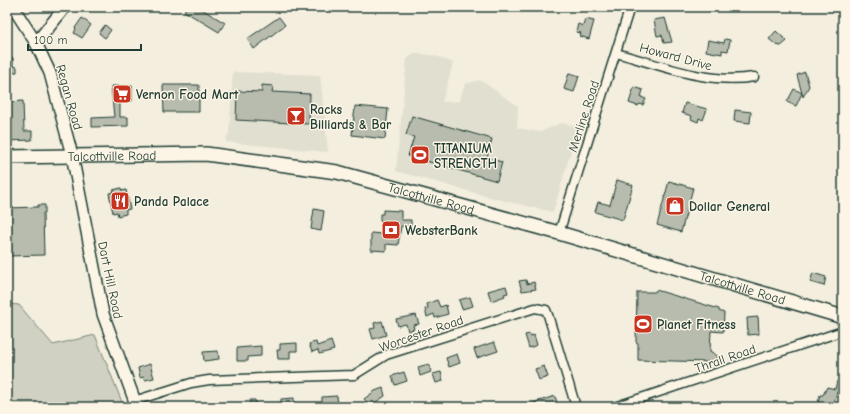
<svg xmlns="http://www.w3.org/2000/svg" width="850" height="414" font-family="'Comic Neue',sans-serif">
  <style>
    .built { fill: #e1dfd0 }
    .green { fill: #d0d1c2; stroke: #78877b }
    .building { fill: #b8bcae; stroke: #1f3d34 }
    .lines { fill: none; stroke-linecap: round; stroke-linejoin: round }
    .street-casing { stroke: #1f3d34; stroke-width: 11 }
    .secondary-casing { stroke: #1f3d34; stroke-width: 14 }
    .primary-casing { stroke: #1f3d34; stroke-width: 16 }
    .street { stroke: #fcf5e5; stroke-width: 8 }
    .secondary { stroke: #fcf5e5; stroke-width: 11 }
    .primary { stroke: #fcf5e5; stroke-width: 13 }
    .labels { text-anchor: middle; stroke-width: 3; stroke-linejoin: round; paint-order: stroke }
    .street-label { font-size: 13px; fill: #1f3d34; stroke: #fcf5e5 }
    .poi-label { font-size: 13px; font-weight: bold; fill: #1f3d34; stroke: #fcf5e5; text-anchor: start }
  </style>
  <rect width="100%" height="100%" fill="#f3eede"/>
  <filter id="ink" filterUnits="userSpaceOnUse"><feTurbulence type="fractalNoise" baseFrequency=".025" numOctaves="2"/><feDisplacementMap in="SourceGraphic" scale="8" xChannelSelector="R" yChannelSelector="G"/><feConvolveMatrix kernelMatrix="1 2 1 2 8 2 1 2 1" color-interpolation-filters="sRGB"/></filter>
  <g filter="url(#ink)">
    <!-- built -->
    <g class="built">
      <polygon points="415,53 436,56 453,63 442,102 459,101 465,84 480,80 518,106 517,128 540,132 561,123 578,127 553,212 497,199 396,171 407,59"/>
      <polygon points="233,72 320,75 328,152 226,142 226,138 229,134"/>
    </g>
    <!-- green -->
    <polygon class="green" points="7,304 19,305 53,345 95,335 124,407 7,407"/>
    <!-- building -->
    <g class="building">
      <polygon points="187,7 198,7 225,23 219,32 184,11"/>
      <polygon points="279,17 285,25 254,49 247,39"/>
      <polygon points="82,18 91,25 82,38 74,33 76,29 75,28"/>
      <polygon points="665,18 672,42 664,43 662,35 657,36 654,20"/>
      <polygon points="585,19 594,21 589,39 580,36 581,33 576,32 578,24 583,26"/>
      <polygon points="105,25 111,30 105,38 99,33"/>
      <polygon points="776,31 787,41 781,46 776,45 769,39"/>
      <polygon points="725,39 730,40 728,51 722,50 722,54 706,51 708,40 724,43"/>
      <polygon points="7,57 13,58 13,66 17,67 17,72 7,74"/>
      <polygon points="805,72 809,86 803,97 797,75"/>
      <polygon points="569,73 579,76 574,92 564,89"/>
      <polygon points="163,85 199,85 199,112 164,112"/>
      <polygon points="262,85 273,86 272,92 310,94 309,124 236,120 237,91 262,92"/>
      <polygon points="111,86 132,86 132,101 120,102 120,117 128,117 128,126 92,127 92,118 114,117"/>
      <polygon points="634,87 643,90 641,97 646,99 643,105 639,104 638,106 629,103"/>
      <polygon points="794,89 802,93 796,106 787,102"/>
      <polygon points="23,101 24,131 32,131 32,140 7,141 7,105 9,105 9,102"/>
      <polygon points="685,103 707,109 703,120 699,118 698,122 691,119 692,116 682,113"/>
      <polygon points="355,106 388,109 385,139 352,135"/>
      <polygon points="735,110 751,112 750,123 734,121"/>
      <polygon points="412,116 492,139 487,158 502,162 497,181 408,156 414,137 406,135"/>
      <polygon points="617,180 633,185 623,220 595,212 598,202 610,205"/>
      <polygon points="669,181 693,188 681,232 657,225"/>
      <polygon points="121,188 122,191 126,190 130,209 126,210 126,214 118,216 117,212 113,213 109,193 114,192 113,190"/>
      <polygon points="38,205 45,205 45,213 43,213 44,255 9,256 9,252 7,252 7,208 38,207"/>
      <polygon points="314,209 324,211 321,231 311,229"/>
      <polygon points="383,210 401,211 401,220 411,220 411,227 401,226 398,245 386,244 386,251 371,250 371,233 382,234 382,221 380,221 380,214 383,214"/>
      <polygon points="813,273 826,277 824,286 810,282"/>
      <polygon points="526,280 527,284 534,282 536,289 522,291 519,281"/>
      <polygon points="506,286 508,293 504,294 505,296 491,301 488,291"/>
      <polygon points="656,290 719,309 719,311 724,313 723,332 711,331 710,351 719,357 710,362 638,360 638,343 636,342 637,292 655,292"/>
      <polygon points="470,297 473,306 462,309 459,300"/>
      <polygon points="437,300 440,307 446,305 448,314 435,318 434,314 427,317 425,309 428,308 427,304"/>
      <polygon points="416,315 419,324 413,325 414,329 408,331 406,324 398,326 396,319"/>
      <polygon points="758,317 759,334 748,335 747,318"/>
      <polygon points="382,321 386,335 373,339 370,329 375,328 374,323"/>
      <polygon points="530,334 531,336 534,335 537,345 529,348 525,335"/>
      <polygon points="331,341 334,350 319,354 318,350 312,352 309,344 316,342 317,346"/>
      <polygon points="494,342 498,351 477,358 474,349"/>
      <polygon points="297,343 297,351 290,351 290,359 278,359 277,350 280,350 280,344"/>
      <polygon points="261,346 261,356 248,357 248,361 237,361 237,348"/>
      <polygon points="218,351 219,359 204,361 203,352"/>
      <polygon points="457,354 460,363 449,367 446,358"/>
      <polygon points="150,364 154,378 145,380 144,377 140,378 138,368"/>
      <polygon points="429,364 431,372 420,376 418,367"/>
      <polygon points="544,366 548,377 539,380 535,369"/>
      <polygon points="404,372 407,381 395,385 392,376"/>
      <polygon points="441,372 443,381 436,383 433,374"/>
      <polygon points="837,381 843,383 843,394 837,392 833,406 820,407 821,403 818,402 820,395 823,395 827,387 835,389"/>
      <polygon points="383,388 385,396 370,406 364,399 375,391"/>
      <polygon points="337,396 338,405 336,407 322,406 322,397"/>
      <polygon points="555,396 558,406 524,407 523,406"/>
      <polygon points="294,398 294,407 281,407 281,399"/>
      <polygon points="250,400 255,400 256,407 250,407"/>
    </g>
    <g class="lines">
      <defs>
        <g id="street">
          <path d="M616 53C661 65 707 85 754 77"/>
          <polyline points="559,233 630,7"/>
          <polyline points="134,401 191,383 209,380 354,375 386,355 535,308 546,310 548,315 576,407"/>
          <polyline points="614,407 843,331"/>
        </g>
        <g id="secondary">
          <polyline points="13,7 36,43 50,73 72,155 103,314 137,407"/>
          <polyline points="36,43 65,7"/>
        </g>
        <g id="primary">
          <path id="s1" d="M7 157 206 154 337 172 559 233 843 317"/>
        </g>
      </defs>
      <!-- street casing -->
      <use href="#street" class="street-casing"/>
      <!-- secondary casing -->
      <use href="#secondary" class="secondary-casing"/>
      <!-- primary casing -->
      <use href="#primary" class="primary-casing"/>
      <!-- street -->
      <use href="#street" class="street"/>
      <!-- secondary -->
      <use href="#secondary" class="secondary"/>
      <!-- primary -->
      <use href="#primary" class="primary"/>
    </g>
  </g>
  <!-- icons -->
  <defs>
    <symbol id="supermarket-square" viewBox="-11 -11 22 22"><rect x="-9" y="-9" width="18" height="18" rx="4" fill="#c8321e" stroke="#fcf5e5"/><path d="M-6-5.5h2.5l.6 2H6L4.5 2H-2.5L-4.4-4H-6ZM-1.5 3.2a1.3 1.3 0 1 0 .1 0ZM3 3.2a1.3 1.3 0 1 0 .1 0Z" fill="#fff"/></symbol>
    <symbol id="bar-square" viewBox="-11 -11 22 22"><rect x="-9" y="-9" width="18" height="18" rx="4" fill="#c8321e" stroke="#fcf5e5"/><path d="M-6-5H6L.8 .8V4.5H3.5V6h-7V4.5H-.8V.8Z" fill="#fff"/></symbol>
    <symbol id="stadium-square" viewBox="-11 -11 22 22"><rect x="-9" y="-9" width="18" height="18" rx="4" fill="#c8321e" stroke="#fcf5e5"/><path d="M0-5a6.5 5 0 1 0 0 10a6.5 5 0 1 0 0-10ZM-3.5-1.8h7v3.6h-7Z" fill="#fff"/></symbol>
    <symbol id="restaurant-square" viewBox="-11 -11 22 22"><rect x="-9" y="-9" width="18" height="18" rx="4" fill="#c8321e" stroke="#fcf5e5"/><path d="M-5-6h1v4h1v-4h1v4h1v-4h1v5L-1.5 .5V6h-2V.5L-5-1ZM5-6V6H3V1.5H1.5Q1.5-4 5-6Z" fill="#fff"/></symbol>
    <symbol id="shop-square" viewBox="-11 -11 22 22"><rect x="-9" y="-9" width="18" height="18" rx="4" fill="#c8321e" stroke="#fcf5e5"/><path d="M-5-2.5h2.3a2.7 3.5 0 0 1 5.4 0H5L5.5 6h-11ZM-1.5-2.5h3a1.5 2.3 0 0 0-3 0Z" fill="#fff"/></symbol>
    <symbol id="bank-square" viewBox="-11 -11 22 22"><rect x="-9" y="-9" width="18" height="18" rx="4" fill="#c8321e" stroke="#fcf5e5"/><path d="M-6-4H6V4H-6ZM0-2.3a2.3 2.3 0 1 0 0 4.6a2.3 2.3 0 1 0 0-4.6Z" fill="#fff"/></symbol>
  </defs>
  <g fill-rule="evenodd">
    <use href="#supermarket-square" x="111" y="83" width="22" height="22"/>
    <use href="#bar-square" x="285" y="105" width="22" height="22"/>
    <use href="#stadium-square" x="409" y="144" width="22" height="22"/>
    <use href="#restaurant-square" x="109" y="190" width="22" height="22"/>
    <use href="#shop-square" x="664" y="195" width="22" height="22"/>
    <use href="#bank-square" x="380" y="219" width="22" height="22"/>
    <use href="#stadium-square" x="632" y="313" width="22" height="22"/>
  </g>
  <g class="labels">
    <!-- street labels -->
    <g class="street-label">
      <text transform="translate(676 56) rotate(15)" y="5">Howard Drive</text>
      <text transform="translate(70 97) rotate(74)" y="5">Regan Road</text>
      <text transform="translate(583 116) rotate(-72)" y="5">Merline Road</text>
      <text dy="5" stroke="none"><textPath href="#s1" startOffset="105">Talcottville Road</textPath></text>
      <text dy="5" stroke="none"><textPath href="#s1" startOffset="429">Talcottville Road</textPath></text>
      <text transform="translate(111 280) rotate(78)" y="5">Dart Hill Road</text>
      <text dy="5" stroke="none"><textPath href="#s1" startOffset="753">Talcottville Road</textPath></text>
      <text transform="translate(421 333) rotate(-19)" y="5">Worcester Road</text>
      <text transform="translate(725 358) rotate(-19)" y="5">Thrall Road</text>
    </g>
    <!-- poi labels -->
    <g class="poi-label">
      <text x="136" y="99">Vernon Food Mart</text>
      <text x="310" y="114">Racks<tspan x="310" dy="15">Billiards &amp; Bar</tspan></text>
      <text x="434" y="153">TITANIUM<tspan x="434" dy="15">STRENGTH</tspan></text>
      <text x="134" y="206">Panda Palace</text>
      <text x="689" y="211">Dollar General</text>
      <text x="405" y="235">WebsterBank</text>
      <text x="657" y="329">Planet Fitness</text>
    </g>
  </g>
  <!-- margin -->
  <rect width="850" height="414" fill="none" stroke="#fcf5e5" stroke-width="24"/>
  <rect x="12" y="12" width="826" height="390" fill="none" stroke="#1f3d34" stroke-width="1.5" filter="url(#ink)"/>
  <!-- scale -->
  <path d="M28 44v6h113v-6" fill="none" stroke="#1f3d34" stroke-width="2"/>
  <text x="34" y="44" font-size="12" fill="#1f3d34" stroke="#fcf5e5" stroke-width="3" paint-order="stroke">100 m</text>
</svg>
